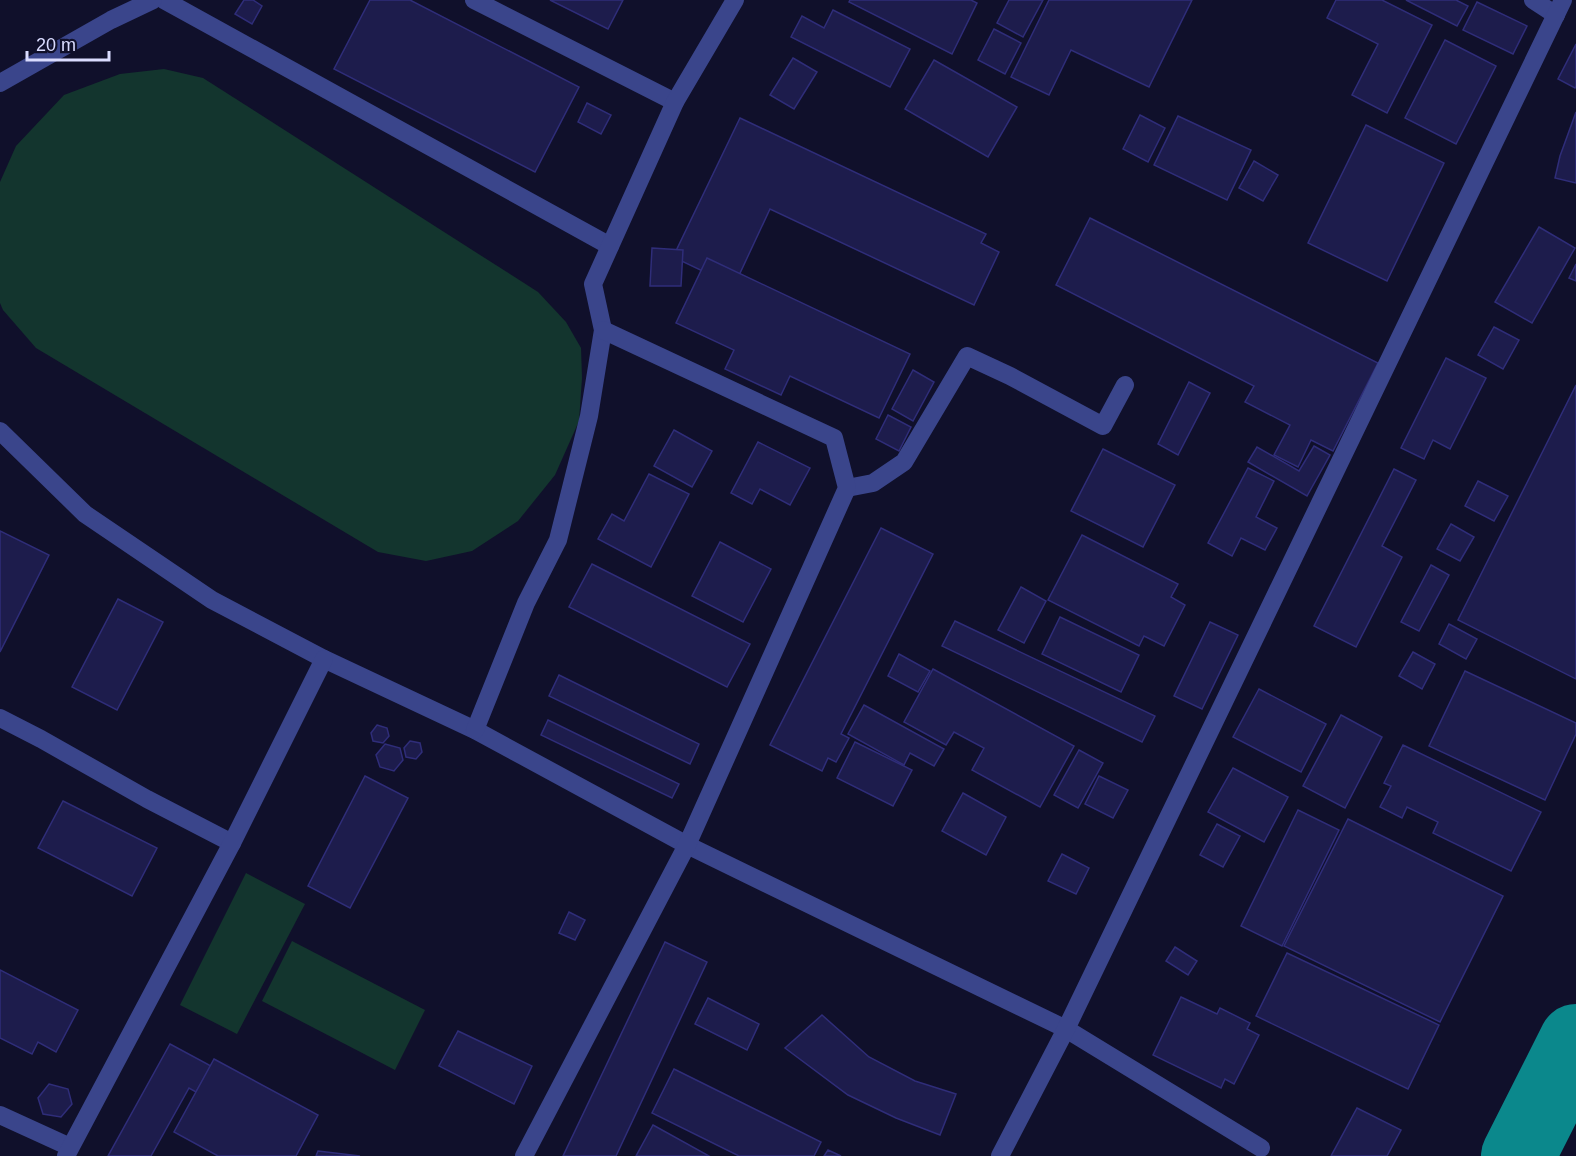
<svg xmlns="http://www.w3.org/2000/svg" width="1576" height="1156" font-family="Arial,sans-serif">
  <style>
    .green { fill: #13352e }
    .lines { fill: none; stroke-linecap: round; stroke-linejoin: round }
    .taxiway { stroke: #0b888c; stroke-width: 74 }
    .building { fill: #1d1c4c; stroke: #2f2d79; stroke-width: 1.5 }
    .minor { stroke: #3a458b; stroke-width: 18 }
  </style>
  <rect width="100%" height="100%" fill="#10102b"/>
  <!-- green -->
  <g class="green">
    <polygon points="164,69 203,78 538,292 566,322 581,348 582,378 579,421 555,475 518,521 472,551 426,561 378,552 36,348 3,310 0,303 0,182 16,146 64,95 120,74"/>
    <polygon points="246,873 305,904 237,1034 180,1005"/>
    <polygon points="292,941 425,1010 395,1070 262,1001"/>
  </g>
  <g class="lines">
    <!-- taxiway -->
    <polyline class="taxiway" points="1518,1156 1576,1041"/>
  </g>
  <!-- building -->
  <g class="building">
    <polygon points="244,0 253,0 262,6 252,24 235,14"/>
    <polygon points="370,0 410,0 579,87 535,172 334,69"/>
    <polygon points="550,0 623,0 608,29"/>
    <polygon points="850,0 971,0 977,3 952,54 849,2"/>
    <polygon points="1009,0 1043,0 1023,37 997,23"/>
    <polygon points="1049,0 1192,0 1149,87 1071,50 1049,95 1011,77"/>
    <polygon points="1336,0 1382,0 1432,25 1387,113 1352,95 1378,44 1327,18"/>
    <polygon points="1406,0 1456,0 1468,6 1457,26"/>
    <polygon points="1477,2 1527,26 1513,54 1463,30"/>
    <polygon points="833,10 910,49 890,87 791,37 802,16 824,28"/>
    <polygon points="994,29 1021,43 1005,74 978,60"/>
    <polygon points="1445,40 1496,66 1456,144 1405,118"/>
    <polygon points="1576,44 1576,86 1575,88 1558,79"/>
    <polygon points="793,58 817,72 794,109 770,95"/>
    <polygon points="934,60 1017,107 988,157 905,109"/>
    <polygon points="587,103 611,115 601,134 578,122"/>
    <polygon points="1576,112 1576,183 1555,178 1560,156"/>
    <polygon points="1140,115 1165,128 1148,162 1123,149"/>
    <polygon points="1178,116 1251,150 1227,200 1154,165"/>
    <polygon points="740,118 986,234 981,243 999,252 974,305 770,209 734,286 673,257"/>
    <polygon points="1366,125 1444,163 1387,281 1308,243"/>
    <polygon points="1254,161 1278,175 1263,201 1239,188"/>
    <polygon points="1090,218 1378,363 1333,451 1311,440 1298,467 1274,455 1290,425 1245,402 1254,386 1056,285"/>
    <polygon points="1539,227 1575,248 1532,323 1495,302"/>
    <polygon points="652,248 683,250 681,286 650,286"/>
    <polygon points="707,258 910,354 879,418 790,376 781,395 725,369 734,350 676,323"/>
    <polygon points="1576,264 1576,281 1569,278"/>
    <polygon points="1494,327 1519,340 1503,369 1478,355"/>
    <polygon points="1446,358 1486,378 1450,449 1433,440 1424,459 1401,448"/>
    <polygon points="913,370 934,382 913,421 892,409"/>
    <polygon points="1189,382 1210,393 1178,455 1158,444"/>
    <polygon points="1576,385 1576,679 1458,620"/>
    <polygon points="888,415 911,427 899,451 876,439"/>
    <polygon points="674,430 712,451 692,487 654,466"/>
    <polygon points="758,442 810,468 790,505 760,489 752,504 731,493"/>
    <polygon points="1314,446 1330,455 1307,496 1248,462 1257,447 1299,471"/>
    <polygon points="1103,449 1175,485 1143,547 1071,511"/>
    <polygon points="1248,468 1274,481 1256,517 1277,528 1265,550 1241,538 1232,556 1208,543"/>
    <polygon points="1394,469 1416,480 1382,546 1402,557 1356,647 1314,626"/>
    <polygon points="649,474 689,494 651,567 598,539 612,514 624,521"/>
    <polygon points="1478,481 1508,496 1494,521 1465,506"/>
    <polygon points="1451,524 1474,537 1460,561 1437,549"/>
    <polygon points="881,528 933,554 841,734 849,738 836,762 828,758 822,771 770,745"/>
    <polygon points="0,531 49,555 0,652"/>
    <polygon points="1082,535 1178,584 1171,597 1185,605 1164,646 1144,636 1139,646 1048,600"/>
    <polygon points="720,542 771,569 743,622 692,596"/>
    <polygon points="592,564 750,644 727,687 569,607"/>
    <polygon points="1431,565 1449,575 1419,631 1401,622"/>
    <polygon points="1021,587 1046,601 1024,643 998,630"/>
    <polygon points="118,599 163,622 117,710 72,687"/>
    <polygon points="1060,617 1139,655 1121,692 1042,654"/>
    <polygon points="955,621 1155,716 1142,742 942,646"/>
    <polygon points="1210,622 1238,635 1202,709 1174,696"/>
    <polygon points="1449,624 1477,639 1466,659 1439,644"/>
    <polygon points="1413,652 1435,664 1422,689 1399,676"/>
    <polygon points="899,654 930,671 918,692 888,676"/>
    <polygon points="933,669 1074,746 1040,807 972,770 984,748 954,732 946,745 904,722"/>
    <polygon points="1465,671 1576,723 1576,734 1545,800 1429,746"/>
    <polygon points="559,675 699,744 690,764 549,696"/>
    <polygon points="1259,689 1326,724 1301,772 1233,737"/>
    <polygon points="864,705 944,749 934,766 910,753 904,765 848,734"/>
    <polygon points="1341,715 1382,737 1345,808 1303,786"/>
    <polygon points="548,720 679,784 672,798 541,735"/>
    <polygon points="377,725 387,728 389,736 383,743 373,741 371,733"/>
    <polygon points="410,741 420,743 422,752 416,759 406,757 404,748"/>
    <polygon points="855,742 912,770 893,806 837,778"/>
    <polygon points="385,744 400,748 403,760 394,771 380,767 376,755"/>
    <polygon points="1403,745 1541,812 1511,871 1433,833 1438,822 1407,807 1402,818 1380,807 1391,786 1384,783"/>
    <polygon points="1079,750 1103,763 1078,808 1054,795"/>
    <polygon points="1233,768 1288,797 1264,842 1208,812"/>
    <polygon points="365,776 408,798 350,908 308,886"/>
    <polygon points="1099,776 1128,790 1113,818 1085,804"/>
    <polygon points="963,793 1006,817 986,855 942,831"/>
    <polygon points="63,801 157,848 132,896 38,848"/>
    <polygon points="1298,810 1339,830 1282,946 1241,926"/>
    <polygon points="1348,819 1503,896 1440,1022 1284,946"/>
    <polygon points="1217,824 1240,836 1223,867 1200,855"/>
    <polygon points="1062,854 1089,868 1076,894 1048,881"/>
    <polygon points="569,912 585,920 575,940 559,933"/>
    <polygon points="665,942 707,962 616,1156 563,1156"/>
    <polygon points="1175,947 1197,961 1188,975 1166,961"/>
    <polygon points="1287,953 1439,1025 1408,1089 1256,1016"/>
    <polygon points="0,970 78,1010 56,1052 38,1042 32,1054 0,1038"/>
    <polygon points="1181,997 1217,1014 1220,1008 1250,1023 1247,1029 1259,1035 1234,1084 1225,1079 1221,1088 1153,1055"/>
    <polygon points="708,998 759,1024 747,1050 695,1024"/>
    <polygon points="822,1015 869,1057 915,1081 956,1094 940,1135 896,1118 848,1095 785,1048"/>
    <polygon points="458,1031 532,1066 514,1104 439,1066"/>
    <polygon points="170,1044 211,1066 196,1092 189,1088 151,1156 108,1156"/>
    <polygon points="214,1059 318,1115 296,1156 218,1156 174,1132"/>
    <polygon points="674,1069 821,1142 814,1156 739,1156 652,1113"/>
    <polygon points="49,1084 68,1089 72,1104 61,1117 43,1114 38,1098"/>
    <polygon points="1357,1108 1401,1130 1387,1156 1331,1156"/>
    <polygon points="653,1125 709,1156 636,1156"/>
    <polygon points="828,1150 841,1156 824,1156"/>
    <polygon points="318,1151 360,1156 316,1156"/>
  </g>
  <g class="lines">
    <!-- minor -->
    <g class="minor">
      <polyline points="164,0 610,246"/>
      <polyline points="474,0 675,102"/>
      <polyline points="1533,0 1556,15"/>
      <polyline points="0,83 111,20 153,0"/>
      <polyline points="0,431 85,514 212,600 324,659 475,730 687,845 1066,1029 1261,1148"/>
      <polyline points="847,488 873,483 904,462 967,356 1010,376 1103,426 1125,385"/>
      <polyline points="0,718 41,739 147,799 232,843"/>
      <polyline points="475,730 526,603 558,540 589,416 603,330 593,284 675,102 735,0"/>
      <polyline points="0,1115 70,1147"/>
      <polyline points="66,1156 232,843 324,659"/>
      <polyline points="524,1156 687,845 847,488 834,438 603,330"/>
      <polyline points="1000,1156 1066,1029 1563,0"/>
    </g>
  </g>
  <!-- scale -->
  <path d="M27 51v9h82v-9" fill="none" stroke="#dadcff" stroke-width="3"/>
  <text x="36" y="51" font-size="18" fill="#dadcff" stroke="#10102b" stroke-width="4.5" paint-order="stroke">20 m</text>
</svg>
